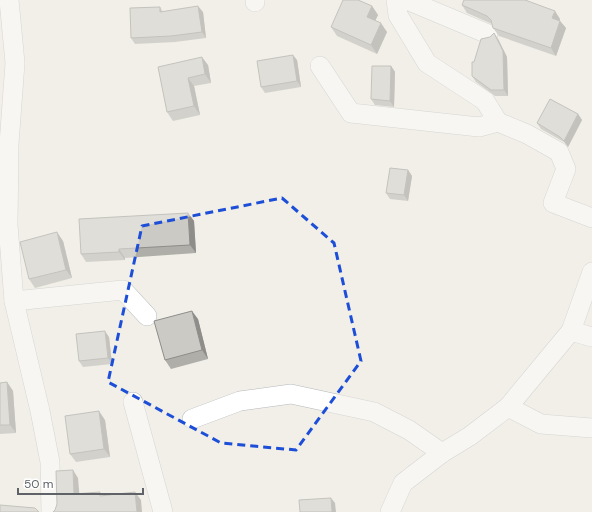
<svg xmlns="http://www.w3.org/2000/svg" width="592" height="512" font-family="'DM Sans',sans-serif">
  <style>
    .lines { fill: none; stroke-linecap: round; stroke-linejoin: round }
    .street-casing { stroke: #b5b8bc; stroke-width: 20 }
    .street { stroke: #fff; stroke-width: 19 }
    .wall { fill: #afaea9 }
    .shaded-wall { fill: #8f8d8a }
    .building { fill: #cccac5; stroke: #8f8d8a }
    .marked { fill: none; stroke: #1d4ed8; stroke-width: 3; stroke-dasharray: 8 5; stroke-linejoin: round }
  </style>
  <rect width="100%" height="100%" fill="#f1efe8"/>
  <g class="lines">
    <defs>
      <g id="street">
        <polyline points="9,0 15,63 9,144 8,225 14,301 40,411 50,462 51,512"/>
        <polyline points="396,0 398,15 427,63 485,101 498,122 527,134 559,152 566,169 553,203 592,218"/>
        <polyline points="407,0 488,34"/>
        <polyline points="255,2 255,0"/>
        <polyline points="320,66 351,113 479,127 498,122"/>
        <polyline points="14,301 123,290 147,316"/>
        <polyline points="571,331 592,337"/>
        <polyline points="133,402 163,512"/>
        <polyline points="508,407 541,424 592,428"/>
        <polyline points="192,419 240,401 291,394 374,412 409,430 442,453"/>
        <polyline points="390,512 403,483 442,453 470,436 508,407 571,331 592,272"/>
      </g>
    </defs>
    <!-- street casing -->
    <use href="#street" class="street-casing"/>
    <!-- street -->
    <use href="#street" class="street"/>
  </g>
  <!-- wall -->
  <g class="wall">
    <polygon points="464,0 526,0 560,19 559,20 560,21 566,28 556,56 499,36 493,28 492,24 467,13 462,5"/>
    <polygon points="372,6 378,15 375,21 387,32 377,54 337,36 331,27"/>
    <polygon points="160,7 163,12 203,12 206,38 175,42 135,44 131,38"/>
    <polygon points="498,39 507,57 508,96 495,96 476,82 472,76 474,62"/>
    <polygon points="297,60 301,87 265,93 261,87"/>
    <polygon points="208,65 211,83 194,86 200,115 173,121 167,112 158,67"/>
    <polygon points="391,66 395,72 394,107 375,105 371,99"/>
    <polygon points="578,114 582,120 568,147 564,142 541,129 537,123"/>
    <polygon points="408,170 412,176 408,201 390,199 386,193"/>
    <polygon points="188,213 194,221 196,253 125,258 125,260 86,262 81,254"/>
    <polygon points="63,241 72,278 35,288 29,279"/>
    <polygon points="198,319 208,359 171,369 165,360"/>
    <polygon points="109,337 112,364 83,367 79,361"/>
    <polygon points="7,382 13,391 16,433 0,434 0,383"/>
    <polygon points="105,420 110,457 76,462 70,454"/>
  </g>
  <!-- shaded-wall -->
  <g class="shaded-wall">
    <polygon points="198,6 203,12 206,38 202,32"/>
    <polygon points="372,6 378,15 373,25 367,17"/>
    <polygon points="555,11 560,19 558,25 552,18"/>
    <polygon points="560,21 566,28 556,56 551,48"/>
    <polygon points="381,23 387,32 377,54 371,45"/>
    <polygon points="494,33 498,39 507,57 508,96 504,90"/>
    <polygon points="293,55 297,60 301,87 297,81"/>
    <polygon points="202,57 208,65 211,83 205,74"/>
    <polygon points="391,66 395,72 394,107 390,101"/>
    <polygon points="188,78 194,86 200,115 194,106"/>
    <polygon points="578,114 582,120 568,147 564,141"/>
    <polygon points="408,170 412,176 408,201 404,195"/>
    <polygon points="188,213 194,221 196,253 190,245"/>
    <polygon points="57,232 63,241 72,278 66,270"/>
    <polygon points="119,249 125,258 125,260 119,252"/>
    <polygon points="192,311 198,319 208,359 202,350"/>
    <polygon points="105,331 109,337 112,364 108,358"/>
    <polygon points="7,382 13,391 16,433 10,425"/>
    <polygon points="99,411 105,420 110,457 104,449"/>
    <polygon points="73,470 78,478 80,502 74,494"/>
    <polygon points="135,492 141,500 142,512 137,512"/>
    <polygon points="331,498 335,503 336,512 332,512"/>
  </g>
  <!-- building -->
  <g class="building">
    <polygon points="343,0 358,0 372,6 367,17 381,23 371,45 331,27"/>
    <polygon points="464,0 525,0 555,11 552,18 560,21 551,48 493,28 491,20 487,16 462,5"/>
    <polygon points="198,6 202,32 171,36 131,38 130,8 160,7 160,12"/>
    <polygon points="494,33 503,51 504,90 491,90 472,76 472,62 474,62 481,39 490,37"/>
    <polygon points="293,55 297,81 261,87 257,61"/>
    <polygon points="202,57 205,74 188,78 194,106 167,112 158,67"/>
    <polygon points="372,66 391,66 390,101 371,99"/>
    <polygon points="550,99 578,114 564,141 560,137 537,123"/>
    <polygon points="390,168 408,170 404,195 386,193"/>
    <polygon points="188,213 190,245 119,249 119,252 81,254 79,219"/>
    <polygon points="57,232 66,270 29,279 20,242"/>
    <polygon points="192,311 202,350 165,360 154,321"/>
    <polygon points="105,331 108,358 79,361 76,334"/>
    <polygon points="7,382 10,425 0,425 0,383"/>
    <polygon points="99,411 104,449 70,454 65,416"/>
    <polygon points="73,470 74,494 100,492 100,496 135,492 137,512 53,512 55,510 57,504 56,471"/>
    <polygon points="331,498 332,512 300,512 299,500"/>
    <polygon points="0,505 35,508 39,512 0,512"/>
  </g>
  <!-- marked area -->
  <path d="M0 0H592V512H0ZM282 198 334 243 361 361 296 450 221 443 108 382 142 226Z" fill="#f1efe8" fill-opacity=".55" fill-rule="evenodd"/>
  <path class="marked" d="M282 198 334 243 361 361 296 450 221 443 108 382 142 226Z"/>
  <!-- scale -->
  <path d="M18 488v6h125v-6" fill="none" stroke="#5f6368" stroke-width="2"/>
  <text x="24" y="488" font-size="12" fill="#5f6368" stroke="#ffffff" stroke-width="3" paint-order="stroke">50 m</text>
</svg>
